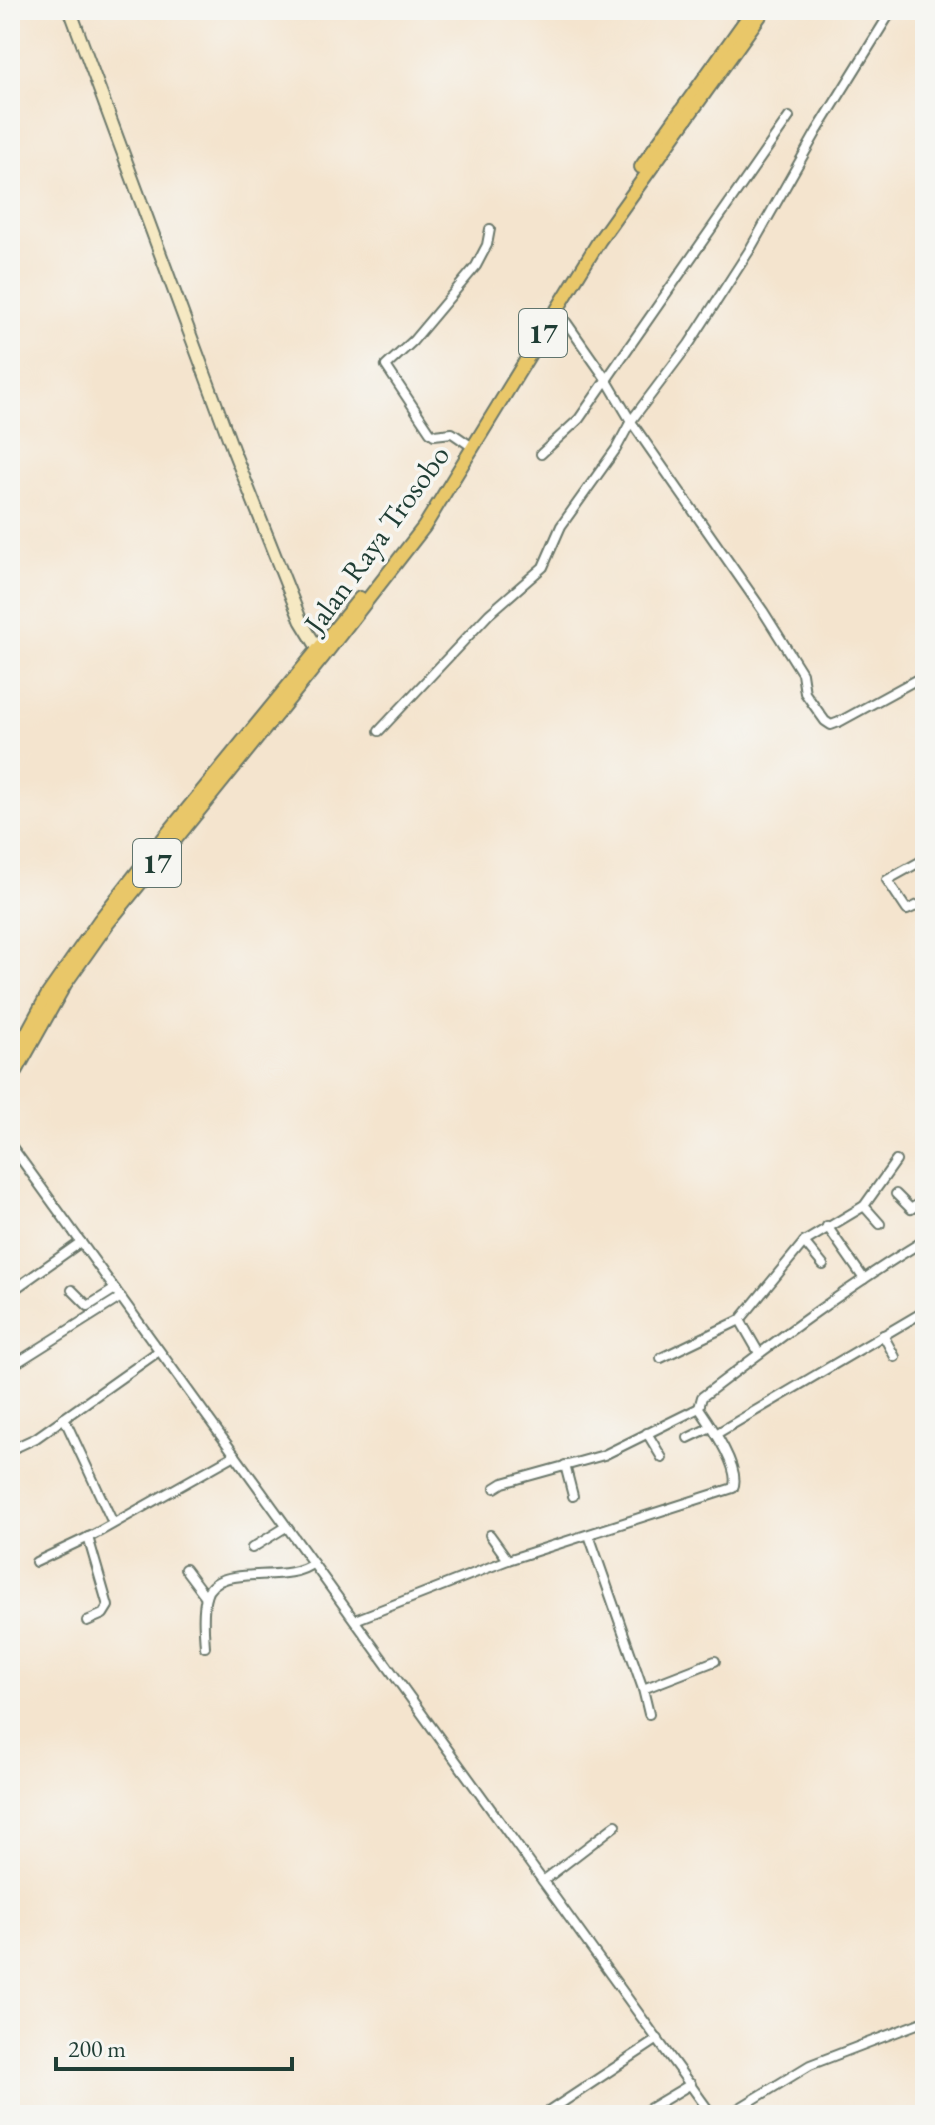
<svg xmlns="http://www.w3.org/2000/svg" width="935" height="2125" font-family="'EB Garamond',serif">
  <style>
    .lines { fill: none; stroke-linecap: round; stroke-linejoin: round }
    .minor-casing { stroke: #6a776a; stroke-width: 12 }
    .secondary-casing { stroke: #6a776a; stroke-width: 15 }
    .trunk-casing { stroke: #6a776a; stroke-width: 16 }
    .minor { stroke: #fff; stroke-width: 8 }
    .secondary { stroke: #f6e9c3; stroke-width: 11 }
    .trunk { stroke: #e9c769; stroke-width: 12 }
    .labels { text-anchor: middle; stroke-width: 7; stroke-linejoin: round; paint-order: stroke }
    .shield { fill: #f6f6f2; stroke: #60746d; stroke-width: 2 }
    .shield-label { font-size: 28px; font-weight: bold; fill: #1f3d34 }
    .street-label { font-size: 30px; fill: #1f3d34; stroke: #f6f6f2 }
  </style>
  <rect width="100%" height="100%" fill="#f6f6f2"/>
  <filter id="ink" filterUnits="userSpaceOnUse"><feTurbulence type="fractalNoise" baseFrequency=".0125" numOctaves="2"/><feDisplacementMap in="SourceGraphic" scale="16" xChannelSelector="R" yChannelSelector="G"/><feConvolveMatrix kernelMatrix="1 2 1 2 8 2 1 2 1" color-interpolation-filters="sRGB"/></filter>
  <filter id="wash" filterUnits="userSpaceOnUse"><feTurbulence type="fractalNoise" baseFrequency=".006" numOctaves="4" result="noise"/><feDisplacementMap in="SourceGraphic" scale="32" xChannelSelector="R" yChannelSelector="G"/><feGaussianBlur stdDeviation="1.8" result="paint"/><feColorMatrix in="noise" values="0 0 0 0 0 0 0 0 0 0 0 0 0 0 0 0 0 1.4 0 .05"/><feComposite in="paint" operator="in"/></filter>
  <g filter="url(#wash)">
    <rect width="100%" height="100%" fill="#f4e4ce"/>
  </g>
  <g filter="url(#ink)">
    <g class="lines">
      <defs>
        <g id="minor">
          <polyline points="557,309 606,379 632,423 763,611 802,673 805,693 825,721 831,725 839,722 925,675"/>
          <polyline points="468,444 452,433 434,435 430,432 386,366 413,341 476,266 487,245 490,229"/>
          <polyline points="541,454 579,419 789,117"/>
          <polyline points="379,731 489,614 543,567 561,526 616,449 631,421 689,344 749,251 817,131 892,10"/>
          <polyline points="925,859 887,880 907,910 925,902"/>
          <polyline points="10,1144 712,2115"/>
          <polyline points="896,1194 911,1209 925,1199"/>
          <polyline points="864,1206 880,1224"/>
          <polyline points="827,1226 864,1279"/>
          <polyline points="804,1242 823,1265"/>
          <polyline points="72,1290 88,1306 115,1289"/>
          <polyline points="12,1291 81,1242"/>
          <polyline points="883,1335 895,1357"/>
          <polyline points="759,1353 740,1320 804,1242 864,1206 896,1161"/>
          <polyline points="661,1358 740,1320"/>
          <polyline points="10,1367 121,1297"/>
          <polyline points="64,1418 113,1523"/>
          <polyline points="647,1433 662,1458"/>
          <polyline points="716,1434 925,1311"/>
          <polyline points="688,1438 711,1427"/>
          <polyline points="10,1450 36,1438 159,1351"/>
          <polyline points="565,1465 573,1496"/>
          <polyline points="495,1488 503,1483 604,1455 699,1408"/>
          <polyline points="490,1535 508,1560"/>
          <polyline points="589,1535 643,1689 715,1661"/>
          <polyline points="252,1548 286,1527"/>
          <polyline points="36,1562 95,1534 235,1455"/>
          <polyline points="185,1569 206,1597"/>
          <path d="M355 1620 508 1560 733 1488C742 1470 710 1424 699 1408L702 1397C774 1342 847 1287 925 1240"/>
          <polyline points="87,1621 103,1614 108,1606 88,1537"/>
          <path d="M205 1647C204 1631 202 1613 206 1597 215 1561 287 1586 313 1563"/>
          <polyline points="643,1689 649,1714"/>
          <polyline points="543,1881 616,1825"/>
          <polyline points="545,2114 658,2039"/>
          <polyline points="639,2115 691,2084"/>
          <polyline points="728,2115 810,2065 925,2021"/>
          <polyline points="900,2115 925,2105"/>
        </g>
        <polyline id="secondary" points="70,10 233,450 301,621 323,657"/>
        <g id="trunk">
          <polyline points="641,167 753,10"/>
          <polyline points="10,1064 48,994 99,921 167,834 360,598"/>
          <polyline points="10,1082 65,984 108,923 323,657 424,527 599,241 764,10"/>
        </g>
      </defs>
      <!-- minor casing -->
      <use href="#minor" class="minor-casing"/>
      <!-- secondary casing -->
      <use href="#secondary" class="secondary-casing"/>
      <!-- trunk casing -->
      <use href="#trunk" class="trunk-casing"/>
      <!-- minor -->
      <use href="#minor" class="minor"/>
      <!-- secondary -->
      <use href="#secondary" class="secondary"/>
      <!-- trunk -->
      <use href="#trunk" class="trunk"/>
    </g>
  </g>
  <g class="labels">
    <!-- shield labels -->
    <g class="shield">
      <rect x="519" y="309" width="48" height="48" rx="6"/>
      <rect x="133" y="839" width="48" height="48" rx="6"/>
    </g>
    <g class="shield-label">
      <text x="543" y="343">17</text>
      <text x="157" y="873">17</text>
    </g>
    <!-- street labels -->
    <g class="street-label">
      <text transform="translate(377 539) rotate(-54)" y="10">Jalan Raya Trosobo</text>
    </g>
  </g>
  <!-- margin -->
  <rect width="935" height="2125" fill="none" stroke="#f6f6f2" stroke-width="40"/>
  <!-- scale -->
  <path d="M56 2057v12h236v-12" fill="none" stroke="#1f3d34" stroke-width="4"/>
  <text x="68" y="2057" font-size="24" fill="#1f3d34" stroke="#f6f6f2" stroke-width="6" paint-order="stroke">200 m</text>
</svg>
